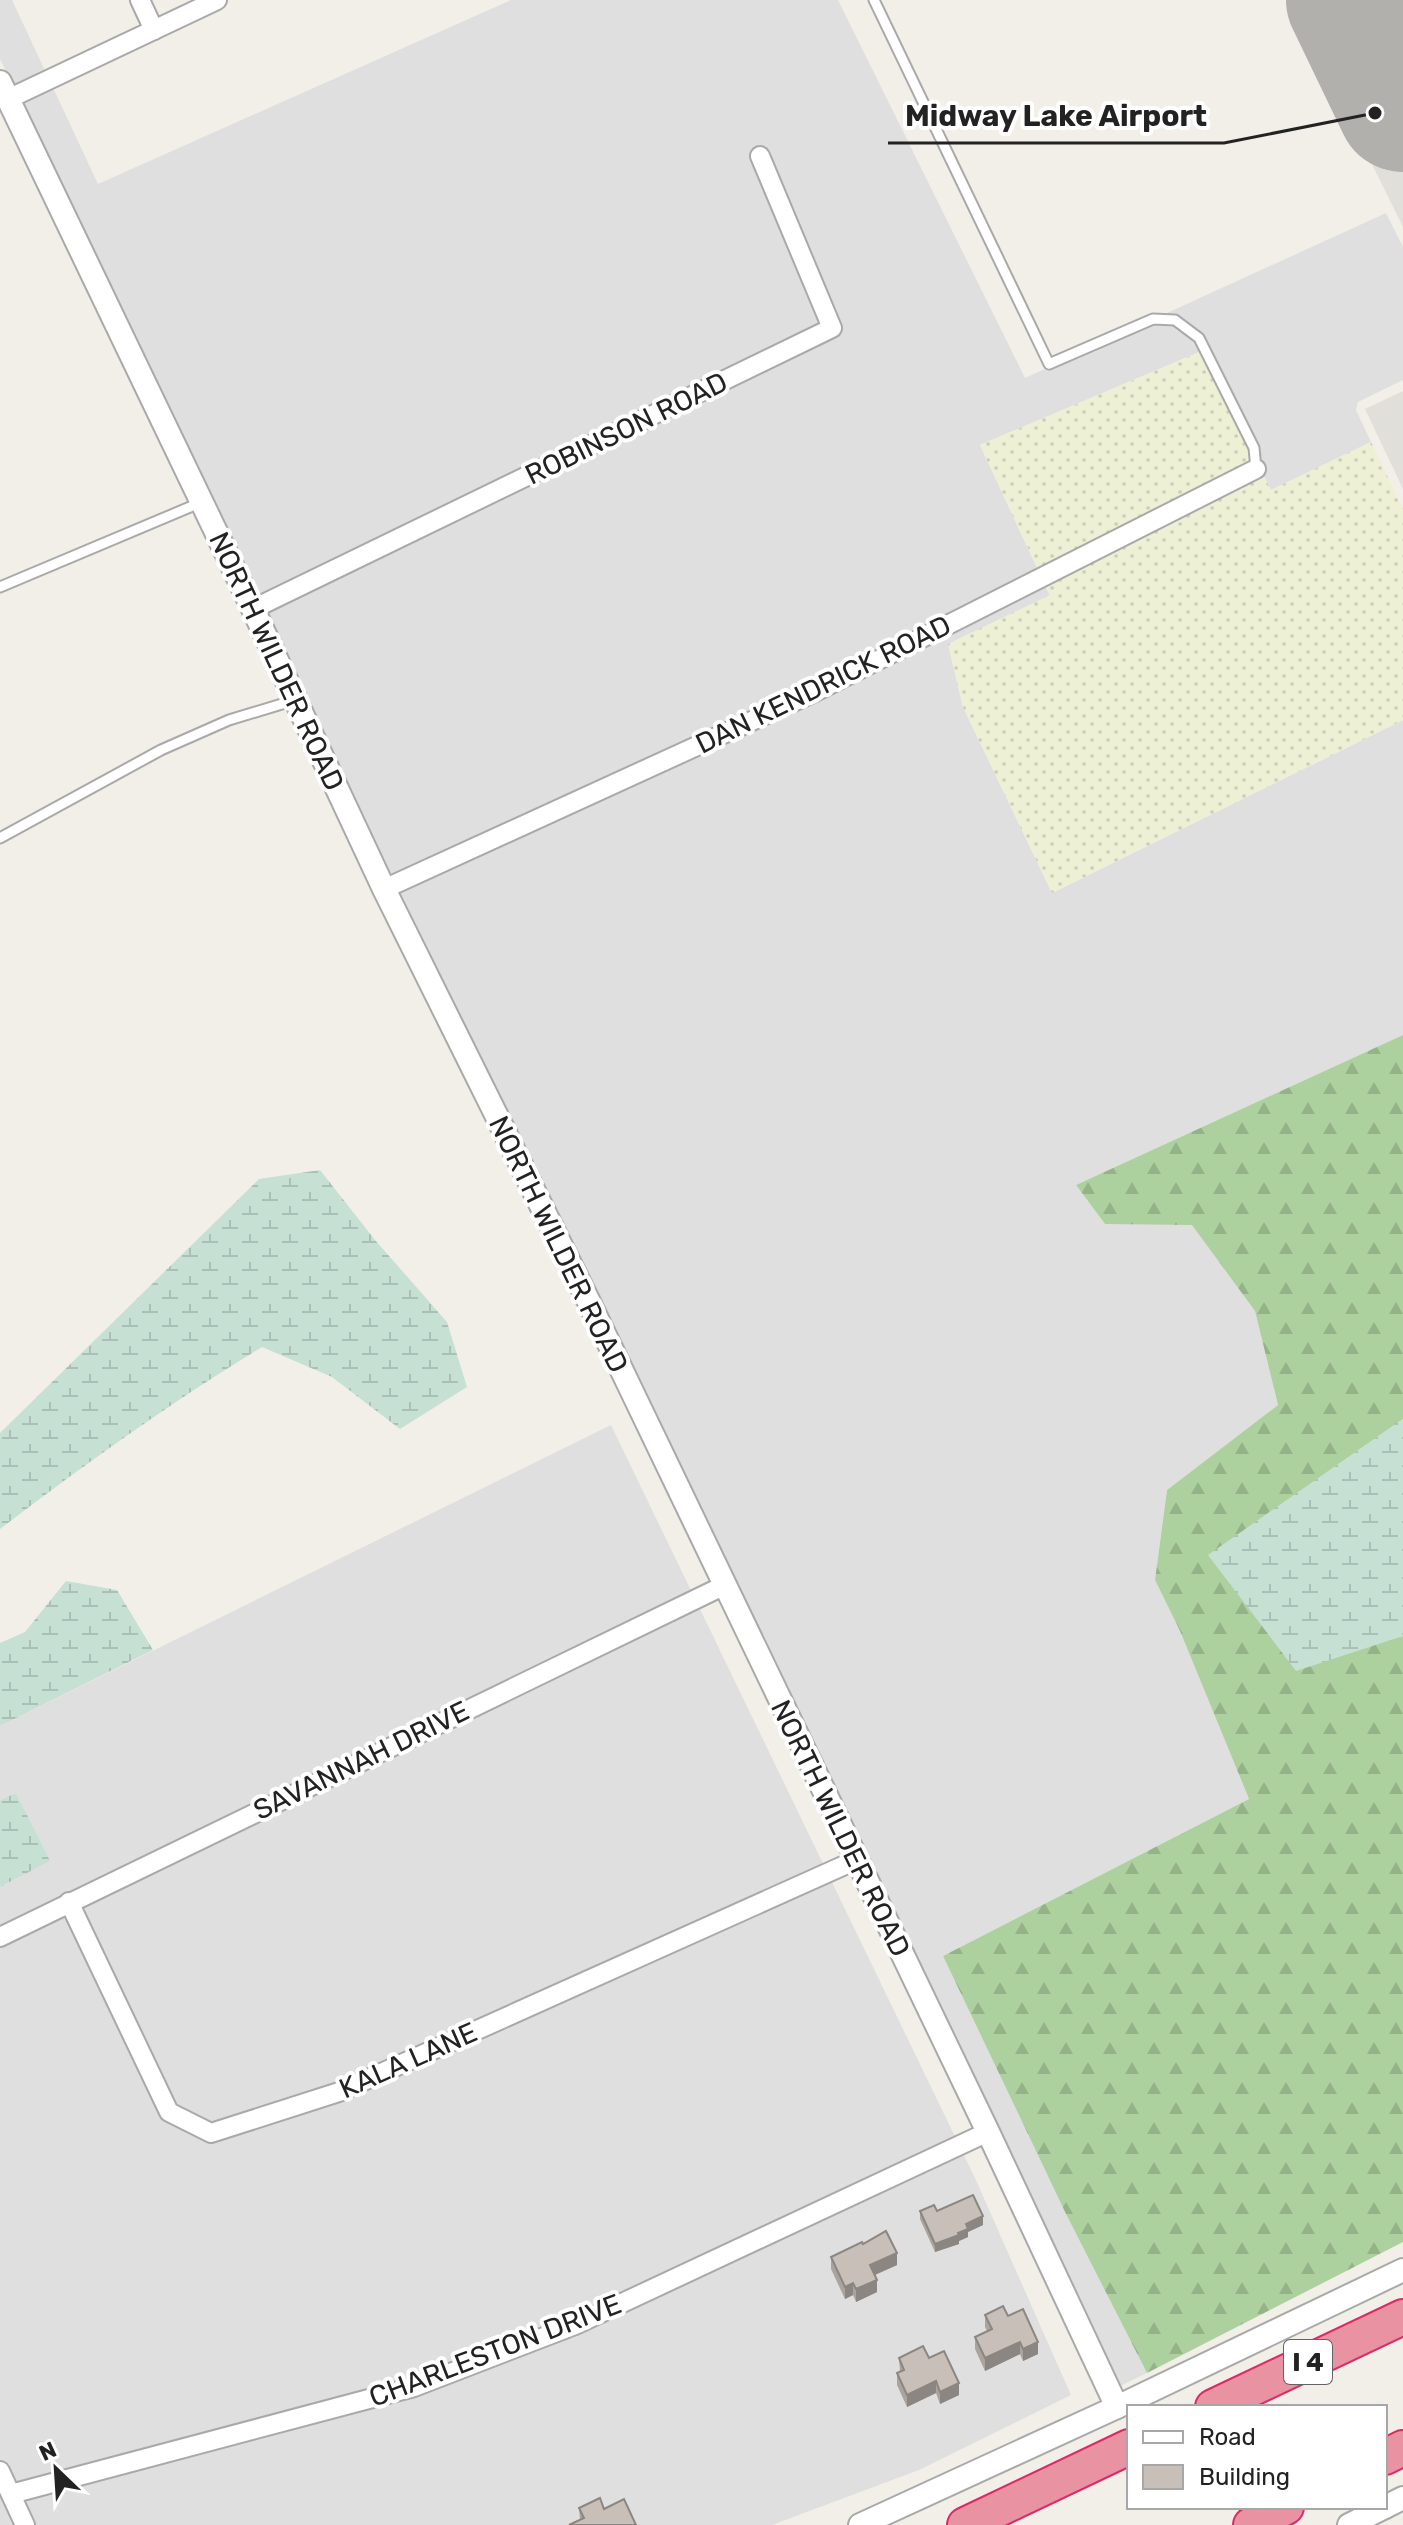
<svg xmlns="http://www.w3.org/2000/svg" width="1403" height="2525" font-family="Rubik,sans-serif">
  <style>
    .residential { fill: #e0dfdf }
    .airport { fill: #e1dfda }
    .farmland { fill: url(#farmland-dots) }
    .forest { fill: url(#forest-firs) }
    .wetland { fill: url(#wetland-marsh) }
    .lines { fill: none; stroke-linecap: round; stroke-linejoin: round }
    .runway { stroke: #b1b0ac; stroke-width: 132 }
    .service-casing { stroke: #a9a9a9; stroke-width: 13 }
    .minor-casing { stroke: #a9a9a9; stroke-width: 22 }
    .tertiary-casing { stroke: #a9a9a9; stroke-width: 26 }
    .motorway-casing { stroke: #dc2a67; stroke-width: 38 }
    .service { stroke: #fff; stroke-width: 9 }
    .minor { stroke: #fff; stroke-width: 18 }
    .tertiary { stroke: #fff; stroke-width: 22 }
    .motorway { stroke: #e892a2; stroke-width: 34 }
    .wall { fill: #aba49e }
    .shaded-wall { fill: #8b8681 }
    .building { fill: #c7bfb8; stroke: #8b8681; stroke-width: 2 }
    .labels { text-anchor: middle; stroke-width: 8; stroke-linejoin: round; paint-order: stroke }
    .shield { fill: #fff; stroke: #646464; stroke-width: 2 }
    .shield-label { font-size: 26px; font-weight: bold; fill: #222 }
    .street-label { font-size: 28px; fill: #222; stroke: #fff }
    .leader { fill: none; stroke: #222; stroke-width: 3 }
    .callout-dot { fill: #222; stroke: #fff; stroke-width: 3 }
    .callout-label { font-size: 30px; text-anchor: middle; font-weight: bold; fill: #222; stroke: #fff; stroke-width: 8; stroke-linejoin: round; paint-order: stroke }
  </style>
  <defs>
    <pattern id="farmland-dots" width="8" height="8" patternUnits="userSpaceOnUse" patternTransform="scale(2)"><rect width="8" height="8" fill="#eef0d5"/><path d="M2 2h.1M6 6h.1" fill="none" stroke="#ccceb7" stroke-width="1.8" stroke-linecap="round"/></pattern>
    <pattern id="forest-firs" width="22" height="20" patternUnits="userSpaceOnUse" patternTransform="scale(2)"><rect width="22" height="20" fill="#add19e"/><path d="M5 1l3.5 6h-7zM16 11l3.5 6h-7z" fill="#95b388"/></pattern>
    <pattern id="wetland-marsh" width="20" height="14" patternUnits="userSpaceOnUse" patternTransform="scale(2)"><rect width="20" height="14" fill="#c6e0d4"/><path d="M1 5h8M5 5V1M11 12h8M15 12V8" fill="none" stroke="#aac0b6"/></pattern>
  </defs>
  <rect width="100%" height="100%" fill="#f2efe9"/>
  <!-- residential -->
  <g class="residential">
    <polygon points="0,0 12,0 98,184 511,0 838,0 1025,378 1386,213 1403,247 1403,380 1358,402 1356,410 1371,442 1271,490 1199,352 980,445 1050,596 948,644 963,707 1052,893 1403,720 1403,1035 1076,1185 1105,1224 1192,1224 1255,1311 1278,1405 1167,1490 1155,1580 1180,1631 1249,1799 943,1956 1066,2214 1147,2373 1118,2387 654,1414 525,1147 394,885 262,605 0,59"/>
    <polygon points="611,1425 975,2178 1071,2395 919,2470 772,2525 0,2525 0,1887 49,1861 16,1793 0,1800 0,1726"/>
  </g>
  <!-- airport -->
  <g class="airport">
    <polygon points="1291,0 1403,0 1403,227"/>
    <polygon points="1403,391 1403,489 1365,409"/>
  </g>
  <!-- farmland -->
  <polygon class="farmland" points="1200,352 1271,490 1371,442 1403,509 1403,720 1052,893 963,707 948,644 1050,595 980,445"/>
  <!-- forest -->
  <polygon class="forest" points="1403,1035 1403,1419 1209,1555 1380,1641 1403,1636 1403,2242 1147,2373 1066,2214 943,1956 1249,1799 1180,1631 1155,1580 1167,1490 1278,1405 1255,1311 1192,1225 1105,1224 1076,1185"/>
  <!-- wetland -->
  <g class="wetland">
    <path d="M320 1170 375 1240 447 1322 467 1387 400 1429 332 1377 262 1347C171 1402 85 1464 0 1529V1433L259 1179Z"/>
    <polygon points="1403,1419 1403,1636 1296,1671 1208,1555"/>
    <polygon points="66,1581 117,1590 153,1650 0,1726 0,1643 25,1632"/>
    <polygon points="16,1793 50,1861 0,1887 0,1800"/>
  </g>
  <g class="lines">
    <!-- runway -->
    <polyline class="runway" points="1352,0 1403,106"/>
    <defs>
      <g id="service">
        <polyline points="874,0 1049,364 1153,319 1175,320 1199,338 1254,448 1256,469"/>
        <polyline points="0,587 202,502"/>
        <polyline points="0,838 161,750 229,720 295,700"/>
      </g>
      <g id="minor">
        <polyline points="140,0 154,30"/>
        <polyline points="8,99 217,0"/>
        <polyline points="253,609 832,328 760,156"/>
        <polyline points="384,889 815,692 1256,469"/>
        <polyline points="69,1902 169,2112 211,2133 339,2092 856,1860"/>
        <polyline points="0,1937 723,1586"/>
        <polyline points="0,2471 25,2525"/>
        <polyline points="11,2494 414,2387 575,2325 988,2132"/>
      </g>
      <g id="tertiary">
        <polyline points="0,82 253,609 384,889 588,1300 988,2132 1117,2407"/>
        <polyline points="1385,2507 1403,2498"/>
        <polyline points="860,2525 1117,2407 1403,2270"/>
        <polyline points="1349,2525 1385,2507"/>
      </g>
      <g id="motorway">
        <polyline points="1213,2407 1403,2317"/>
        <polyline points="1385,2457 1403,2448"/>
        <polyline points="965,2525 1129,2447"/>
        <polyline points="1251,2525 1286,2507"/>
      </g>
    </defs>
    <!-- service casing -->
    <use href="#service" class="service-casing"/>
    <!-- minor casing -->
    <use href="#minor" class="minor-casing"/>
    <!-- tertiary casing -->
    <use href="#tertiary" class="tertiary-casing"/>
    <!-- motorway casing -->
    <use href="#motorway" class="motorway-casing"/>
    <!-- service -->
    <use href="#service" class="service"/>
    <!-- minor -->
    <use href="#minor" class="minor"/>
    <!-- tertiary -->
    <use href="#tertiary" class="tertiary"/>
    <!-- motorway -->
    <use href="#motorway" class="motorway"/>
  </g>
  <!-- wall -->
  <g class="wall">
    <polygon points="920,2211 937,2211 983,2225 968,2232 968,2237 959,2241 959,2244 935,2252 920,2219"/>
    <polygon points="831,2257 897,2265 875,2275 877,2292 856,2302 853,2295 845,2299 831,2269"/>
    <polygon points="985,2315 1008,2316 1038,2354 1023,2361 1020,2354 985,2371 975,2349 975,2337 987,2331 985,2327"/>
    <polygon points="899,2358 929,2358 959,2395 940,2404 936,2393 907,2407 897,2385 897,2373 900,2372"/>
    <polygon points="579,2508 604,2509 580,2520"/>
  </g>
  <!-- shaded-wall -->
  <g class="shaded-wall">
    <polygon points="983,2216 983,2225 968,2232 968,2237 959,2241 959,2244 935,2252 935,2244 958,2233 966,2224"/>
    <polygon points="897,2253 897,2265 870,2277 870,2265"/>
    <polygon points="877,2280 877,2292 856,2302 856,2289"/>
    <polygon points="853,2283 853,2295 845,2299 845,2287"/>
    <polygon points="1020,2342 1020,2354 985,2371 985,2358"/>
    <polygon points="1038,2342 1038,2354 1023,2361 1023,2349"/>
    <polygon points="936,2381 936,2393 907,2407 907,2395"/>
    <polygon points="959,2383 959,2395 940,2404 940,2392"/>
  </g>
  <!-- building -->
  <g class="building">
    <polygon points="973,2195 983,2216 966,2224 968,2229 958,2233 959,2235 935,2244 920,2211 934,2205 937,2211"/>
    <polygon points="886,2231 897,2253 870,2265 877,2280 856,2289 853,2283 845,2287 831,2257 862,2242 863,2244"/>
    <polygon points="1003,2306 1008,2316 1023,2309 1038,2342 1023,2349 1020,2342 985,2358 975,2337 992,2329 985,2315"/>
    <polygon points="923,2346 929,2358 944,2351 959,2383 940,2392 936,2381 907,2395 897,2373 904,2370 899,2358"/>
    <polygon points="600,2498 604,2509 624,2499 636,2525 569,2525 584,2518 579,2508"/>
  </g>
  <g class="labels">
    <!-- shield labels -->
    <rect class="shield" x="1284" y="2340" width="48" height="44" rx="6"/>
    <g class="shield-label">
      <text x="1308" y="2371">I 4</text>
    </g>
    <!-- street labels -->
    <g class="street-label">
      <text transform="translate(626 428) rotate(-26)" y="10">ROBINSON ROAD</text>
      <text transform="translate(277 661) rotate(65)" y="10">NORTH WILDER ROAD</text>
      <text transform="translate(823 684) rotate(-26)" y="10">DAN KENDRICK ROAD</text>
      <text transform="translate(559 1244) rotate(64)" y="10">NORTH WILDER ROAD</text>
      <text transform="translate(361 1760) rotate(-26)" y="10">SAVANNAH DRIVE</text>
      <text transform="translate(841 1828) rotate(64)" y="10">NORTH WILDER ROAD</text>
      <text transform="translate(408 2060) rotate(-24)" y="10">KALA LANE</text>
      <text transform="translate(495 2350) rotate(-21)" y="10">CHARLESTON DRIVE</text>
    </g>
  </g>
  <!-- callouts -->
  <path class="leader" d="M1375 113L1224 143H888"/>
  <circle class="callout-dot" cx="1375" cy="113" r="8"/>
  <g class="callout-label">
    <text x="1056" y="126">Midway Lake Airport</text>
  </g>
  <!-- legend -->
  <rect x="1127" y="2405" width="260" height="104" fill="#ffffff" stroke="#a7a7a7" stroke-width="2"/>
  <rect x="1143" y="2431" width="40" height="12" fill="#ffffff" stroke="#a7a7a7" stroke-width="2"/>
  <text x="1199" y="2445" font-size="24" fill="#222222">Road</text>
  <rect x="1143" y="2465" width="40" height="24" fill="#c7bfb8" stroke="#a7a7a7" stroke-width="2"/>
  <text x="1199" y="2485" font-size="24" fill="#222222">Building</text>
  <!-- north arrow -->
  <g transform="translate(56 2469) rotate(335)" stroke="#ffffff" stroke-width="6" paint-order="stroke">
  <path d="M0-6L14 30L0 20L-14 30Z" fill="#222222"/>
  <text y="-12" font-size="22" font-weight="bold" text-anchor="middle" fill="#222222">N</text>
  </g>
</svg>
